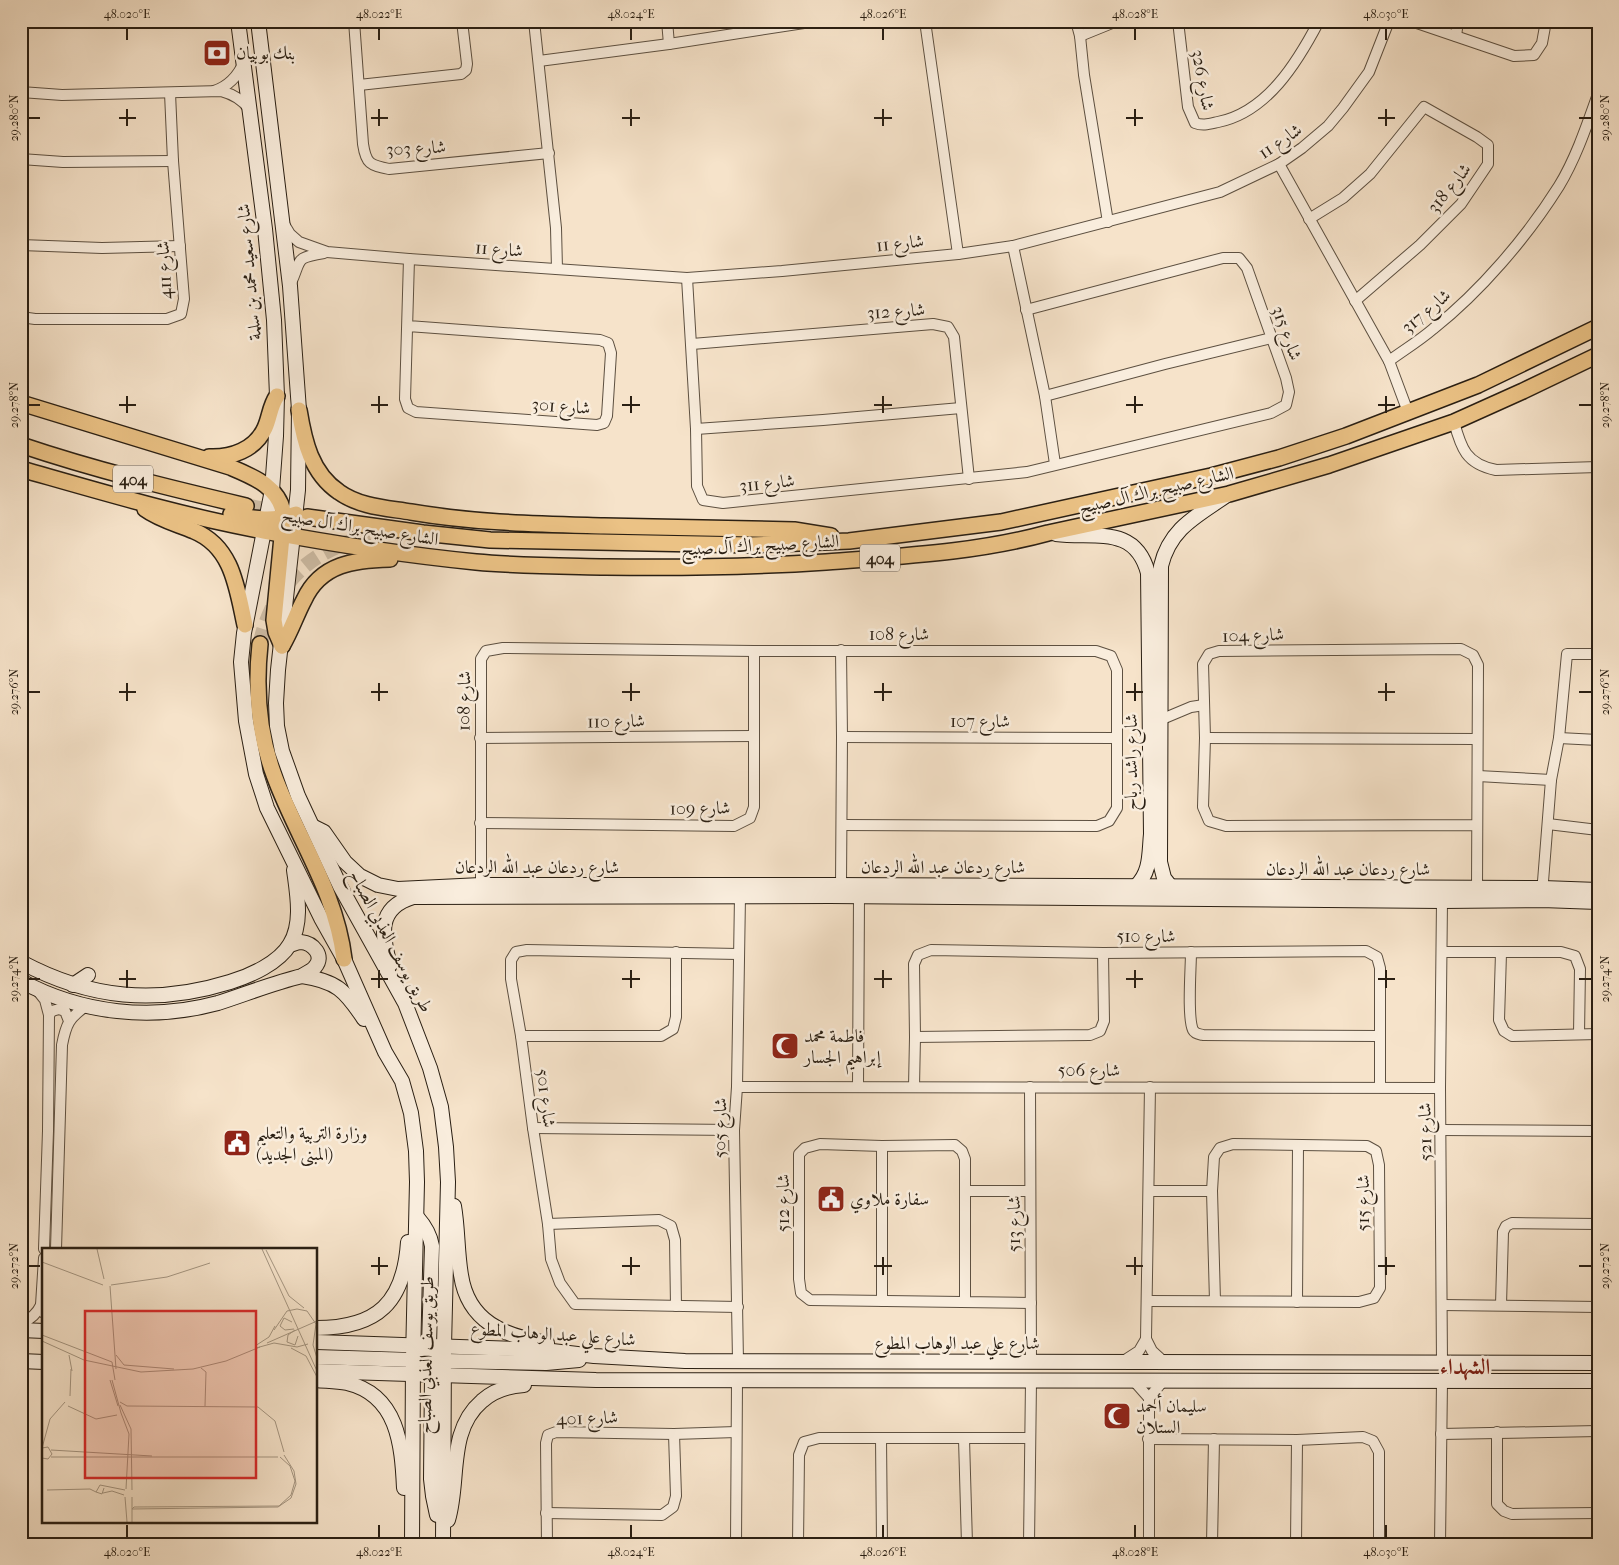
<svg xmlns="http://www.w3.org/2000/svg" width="1619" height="1565" font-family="'IM FELL French Canon',Amiri,serif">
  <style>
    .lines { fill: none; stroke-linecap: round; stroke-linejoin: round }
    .primary-tunnel { stroke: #cdbca5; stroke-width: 15; stroke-dasharray: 15 8; stroke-linecap: butt }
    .street-casing { stroke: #5d5041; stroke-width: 12 }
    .secondary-casing { stroke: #2a1f13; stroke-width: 16 }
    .primary-casing { stroke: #2a1f13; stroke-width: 18 }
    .street { stroke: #f9eddd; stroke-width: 10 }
    .secondary { stroke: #f9eddd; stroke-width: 14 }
    .primary { stroke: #ebc285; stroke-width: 15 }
    .ticks { fill: none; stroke: #2a1f13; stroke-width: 2 }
    .labels { text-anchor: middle; stroke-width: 5; stroke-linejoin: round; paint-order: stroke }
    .shield { fill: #f9eddd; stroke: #685d50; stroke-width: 1 }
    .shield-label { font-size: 16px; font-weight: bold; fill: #2a1f13 }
    .poi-label { font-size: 18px; fill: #2a1f13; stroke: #f9eddd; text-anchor: start }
    .street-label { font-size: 18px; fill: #2a1f13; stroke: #f9eddd }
    .district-label { font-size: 22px; font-weight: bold; fill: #7a1f14; stroke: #f9eddd }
    .inset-road { fill: none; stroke: #a49581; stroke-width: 1 }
    .view { fill: #d62828; fill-opacity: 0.15; stroke: #d62828; stroke-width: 2.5 }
    .inset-edge { fill: none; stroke: #2a1f13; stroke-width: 2.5 }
    .neatline { fill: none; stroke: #2a1f13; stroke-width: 2 }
    .ticks-label { font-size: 12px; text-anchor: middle; fill: #2a1f13 }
  </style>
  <rect width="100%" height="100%" fill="#f6e3ca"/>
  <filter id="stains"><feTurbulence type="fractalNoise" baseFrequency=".004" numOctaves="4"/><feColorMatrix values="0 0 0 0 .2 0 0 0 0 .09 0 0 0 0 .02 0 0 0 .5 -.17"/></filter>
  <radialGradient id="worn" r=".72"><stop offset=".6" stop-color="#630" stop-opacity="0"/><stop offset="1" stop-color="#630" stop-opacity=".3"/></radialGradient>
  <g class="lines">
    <!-- primary-tunnel -->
    <g class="primary-tunnel">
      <polyline points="246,506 281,512"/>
      <path d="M260 644C273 585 310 549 370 536"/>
    </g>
    <defs>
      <g id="street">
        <path d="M354 21 363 144C366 164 370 165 389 169L549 153"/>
        <polyline points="534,21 556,228 557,269"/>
        <polyline points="667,21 669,44"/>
        <polyline points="925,21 958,254"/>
        <polyline points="1076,21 1080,36 1084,75 1108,222"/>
        <path d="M1178 21 1188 107 1195 123C1203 126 1209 124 1218 122 1267 112 1297 63 1319 21"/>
        <polyline points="1411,21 1514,56 1534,55 1542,43 1546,21"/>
        <polyline points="1080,36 1117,21"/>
        <polyline points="1456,36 1458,21"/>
        <polyline points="539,61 669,44 817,21"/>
        <polyline points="359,85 461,74 466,70 467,64 462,21"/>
        <path d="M214 91C229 86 238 76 244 62"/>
        <path d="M21 92 62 95 221 91C232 94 242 99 249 109"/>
        <polyline points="21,159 63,162 173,161"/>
        <path d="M1279 164 1389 361C1404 350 1419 341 1433 329 1480 292 1527 237 1559 186 1576 158 1587 125 1598 94"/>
        <polyline points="1309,219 1343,198 1370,174 1424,107 1477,137 1488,145 1488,164 1461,204 1420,245 1355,301"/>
        <polyline points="284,224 290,234 299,242 327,252 409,259 687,278 782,271 958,254 1013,246 1220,192 1279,164 1302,148 1328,126 1343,108 1369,72 1389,21"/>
        <polyline points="21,245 102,248 180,246"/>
        <polyline points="1013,246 1045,396 1055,464"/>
        <polyline points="687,278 696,429 697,486 703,500 723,503 1027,472 1271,413 1286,405 1289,392 1286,378 1247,268 1239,258 1223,258 1026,310"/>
        <path d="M291 283C302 259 294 258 324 253"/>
        <polyline points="21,317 35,319 167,319 181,314 184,299 173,161 170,93"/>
        <polyline points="408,326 600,340 608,343 611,353 607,416 604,423 597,425 416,412 408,408 405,399 409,259"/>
        <polyline points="692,344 933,324 948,327 954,337 969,479"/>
        <polyline points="1389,361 1408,412"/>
        <polyline points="1045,396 1165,364 1271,338"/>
        <path d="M1454 422C1461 448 1466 464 1496 470L1598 467"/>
        <polyline points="696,429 823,420 961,408"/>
        <polyline points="1160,720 1191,707 1204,705"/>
        <polyline points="842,737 1117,738"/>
        <polyline points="480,738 753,736"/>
        <polyline points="1205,738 1477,739"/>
        <polyline points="1559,738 1598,740"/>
        <polyline points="1478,776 1551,780"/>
        <polyline points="480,823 734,826 750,818 754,807 754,651"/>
        <polyline points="1548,824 1598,830"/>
        <polyline points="1477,825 1226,826 1209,821 1203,807 1205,738 1203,664 1209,654 1219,651 1461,649 1473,655 1478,665 1477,889"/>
        <polyline points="481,885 481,659 486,651 503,648 754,651 1096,651 1111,656 1117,670 1117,808 1109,821 1097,826 842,825"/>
        <polyline points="841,885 842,737 841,650"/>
        <polyline points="1542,894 1551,780 1559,738 1567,654 1598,654"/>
        <polyline points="1442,901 1440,1088 1442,1363"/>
        <path d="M1191 952C1191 968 1187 1017 1193 1030 1195 1034 1199 1034 1203 1035L1379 1036"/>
        <polyline points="1442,952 1561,952 1575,956 1580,969 1579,1034"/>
        <polyline points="1501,953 1499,1020 1504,1031 1512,1036 1598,1034"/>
        <polyline points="37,990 45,1000 49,1015 48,1131 44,1249"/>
        <polyline points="49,1015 52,1011 59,1009 65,1011 69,1021"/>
        <polyline points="521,1036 661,1036 673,1029 676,1017 676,952"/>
        <polyline points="915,1037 1090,1035 1100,1031 1104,1021 1103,953"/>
        <polyline points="737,1087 1440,1088"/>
        <polyline points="858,1087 859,896"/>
        <polyline points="914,1087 915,1037 914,964 918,955 931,950 1103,953 1366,951 1377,957 1380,968 1380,1087"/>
        <polyline points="1030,1087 1031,1362"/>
        <polyline points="1150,1087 1146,1339 1152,1351 1164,1362"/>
        <polyline points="533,1128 734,1130"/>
        <polyline points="1441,1130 1598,1131"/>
        <polyline points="882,1146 882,1301"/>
        <polyline points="965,1191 1030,1191"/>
        <polyline points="1149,1191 1212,1191"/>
        <polyline points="548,1224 659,1220 671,1226 675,1240 676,1306"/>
        <path d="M56 1249 62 1045C66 1024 69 1018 86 1006"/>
        <polyline points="44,1258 41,1305 44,1313"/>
        <polyline points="1147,1301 1359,1302 1374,1298 1380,1288 1379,1165 1376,1151 1367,1146 1233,1144 1220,1148 1214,1157 1212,1191 1215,1301"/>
        <polyline points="965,1302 965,1159 962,1151 955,1145 882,1146 820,1144 805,1148 799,1154 799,1279 801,1293 810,1300 1031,1303"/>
        <polyline points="1297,1302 1298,1145"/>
        <polyline points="1442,1305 1598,1307"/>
        <polyline points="1501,1305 1503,1232 1506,1226 1512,1223 1598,1224"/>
        <polyline points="738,1307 575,1304 560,1283 551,1259 548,1224 533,1128 521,1036 511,979 511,960 516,952 527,950 738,954"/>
        <path d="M21 1324C31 1319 37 1314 41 1305"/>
        <polyline points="738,1361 734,1130 737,1087 740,896"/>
        <polyline points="1122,1362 1139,1351 1146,1339"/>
        <polyline points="1134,1381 1149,1398"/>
        <polyline points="1497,1432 1497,1504 1504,1511 1512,1514 1598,1513"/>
        <polyline points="1441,1434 1598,1431"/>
        <polyline points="881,1438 882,1544"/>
        <polyline points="964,1439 967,1544"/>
        <polyline points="1148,1439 1297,1440 1363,1437 1373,1441 1379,1452 1379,1544"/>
        <polyline points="546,1513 662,1515 673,1507 676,1496 674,1434"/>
        <polyline points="547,1544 546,1443 548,1435 556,1432 674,1434 736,1432"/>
        <polyline points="736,1544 737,1381"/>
        <polyline points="798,1544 799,1455 804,1442 819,1438 1030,1438"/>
        <polyline points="1029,1544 1031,1381"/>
        <polyline points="1149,1544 1149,1398 1163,1381"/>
        <polyline points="1212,1544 1214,1439"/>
        <polyline points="1296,1544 1297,1440"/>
        <polyline points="1440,1544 1442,1381"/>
      </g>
      <g id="secondary">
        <polyline points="238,21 265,229 274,320 277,396 276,436 272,490 244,633 241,662 246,721 256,774 267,808 321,918 344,959 385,1052 402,1081 411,1113 416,1151 417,1182 413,1360 412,1544"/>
        <polyline points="258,21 290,286 299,410 298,490 278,670 276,703 277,726 282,751 298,796 340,886 405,1003 430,1068 441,1107 446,1147 448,1182 444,1346 443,1544"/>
        <path d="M1056 534C1094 539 1135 524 1148 573L1151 834C1149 853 1151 872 1136 886"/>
        <polyline points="314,827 324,832 345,862 360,876 378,885 398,889 481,885 830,885 1543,888 1598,890"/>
        <path d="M1171 887 1164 878 1160 862 1161 566C1170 528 1197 516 1227 495"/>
        <path d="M21 962C90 999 156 1005 230 982 250 976 279 963 290 944 303 923 297 893 294 870"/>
        <path d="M390 965C382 936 376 908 413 897L830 896 1442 901 1542 900 1598 902"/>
        <path d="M302 976C336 981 345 990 364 1019"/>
        <path d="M21 981C82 1014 152 1021 218 1003 246 994 273 983 302 976 306 973 312 971 315 967 325 956 313 943 301 942 297 942 293 944 290 945"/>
        <polyline points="73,985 88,975"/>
        <path d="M454 1206C458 1229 457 1252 461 1275 468 1322 504 1336 547 1343"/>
        <path d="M417 1217C425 1226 430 1234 432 1246L429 1345 431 1354"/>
        <path d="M316 1328C378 1328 404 1302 408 1242"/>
        <polyline points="21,1330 44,1331"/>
        <polyline points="316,1342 544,1350 594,1356 685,1361 1598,1363"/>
        <polyline points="414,1345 428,1366 432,1376 431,1479 433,1496 437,1515"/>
        <polyline points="316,1357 413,1360 423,1358"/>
        <polyline points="21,1361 44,1362"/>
        <polyline points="436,1363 444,1361 546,1363 579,1360"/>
        <polyline points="316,1371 596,1380 1598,1381"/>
        <path d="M316 1380C326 1381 337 1381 347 1383 398 1395 402 1445 404 1488"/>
        <path d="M448 1520C460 1480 447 1431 482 1401 494 1390 509 1386 524 1385"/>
      </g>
      <g id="primary">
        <path d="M21 403 230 467C254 477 280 487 284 516L274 620 276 632 282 646"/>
        <path d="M299 410C304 441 311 473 339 492 360 507 387 508 411 512 476 523 539 524 604 526 668 527 731 529 794 530L831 536"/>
        <path d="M21 445C95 470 170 488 246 506"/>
        <path d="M209 457C231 458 255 450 265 428 270 417 270 406 277 396"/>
        <path d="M21 469C102 492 182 516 264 531 334 544 405 555 476 562 519 566 563 566 606 567 680 568 752 567 826 562 900 556 975 553 1048 533L1229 494 1329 465 1454 422 1523 391 1598 355"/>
        <path d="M145 509C160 520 178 524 194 531 233 547 237 589 245 625"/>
        <path d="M231 514C254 519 274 522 296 514"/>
        <polyline points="307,517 423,533 490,540 751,545 849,541 1001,522 1211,476 1279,458 1346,436 1478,385 1598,327"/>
        <path d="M260 644C255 690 258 732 274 775 297 838 336 891 344 959"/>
        <path d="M282 646C291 631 296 615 304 600 321 563 355 560 390 559"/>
      </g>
    </defs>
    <!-- street casing -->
    <use href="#street" class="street-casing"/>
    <!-- secondary casing -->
    <use href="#secondary" class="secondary-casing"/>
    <!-- primary casing -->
    <use href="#primary" class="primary-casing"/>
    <!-- street -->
    <use href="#street" class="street"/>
    <!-- secondary -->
    <use href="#secondary" class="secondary"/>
    <!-- primary -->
    <use href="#primary" class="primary"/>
  </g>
  <!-- ticks -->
  <path class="ticks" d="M127 28V40M379 28V40M631 28V40M883 28V40M1135 28V40M1386 28V40M127 109V126M379 109V126M631 109V126M883 109V126M1135 109V126M1386 109V126M28 118H40M119 118H136M371 118H388M622 118H640M874 118H892M1126 118H1143M1378 118H1395M1579 118H1592M127 396V413M379 396V413M631 396V413M883 396V413M1135 396V413M1386 396V413M28 405H40M119 405H136M371 405H388M622 405H640M874 405H892M1126 405H1143M1378 405H1395M1579 405H1592M127 683V701M379 683V701M631 683V701M883 683V701M1135 683V701M1386 683V701M28 692H40M119 692H136M371 692H388M622 692H640M874 692H892M1126 692H1143M1378 692H1395M1579 692H1592M127 970V988M379 970V988M631 970V988M883 970V988M1135 970V988M1386 970V988M28 979H40M119 979H136M371 979H388M622 979H640M874 979H892M1126 979H1143M1378 979H1395M1579 979H1592M379 1257V1275M631 1257V1275M883 1257V1275M1135 1257V1275M1386 1257V1275M28 1266H40M371 1266H388M622 1266H640M874 1266H892M1126 1266H1143M1378 1266H1395M1579 1266H1592M127 1525V1538M379 1525V1538M631 1525V1538M883 1525V1538M1135 1525V1538M1386 1525V1538"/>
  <!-- icons -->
  <defs>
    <symbol id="bank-square" viewBox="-11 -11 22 22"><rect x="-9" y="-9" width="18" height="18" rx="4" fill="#8f2418" stroke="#f9eddd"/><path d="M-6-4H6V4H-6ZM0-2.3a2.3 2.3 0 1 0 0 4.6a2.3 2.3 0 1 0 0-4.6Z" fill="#fff"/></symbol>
    <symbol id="mosque-square" viewBox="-11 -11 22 22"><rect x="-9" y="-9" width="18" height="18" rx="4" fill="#8f2418" stroke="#f9eddd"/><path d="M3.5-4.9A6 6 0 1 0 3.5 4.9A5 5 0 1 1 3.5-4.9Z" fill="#fff"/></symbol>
    <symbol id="civic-square" viewBox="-11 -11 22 22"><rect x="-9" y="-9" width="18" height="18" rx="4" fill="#8f2418" stroke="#f9eddd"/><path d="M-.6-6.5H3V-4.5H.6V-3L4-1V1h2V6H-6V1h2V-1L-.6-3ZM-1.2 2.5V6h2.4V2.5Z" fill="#fff"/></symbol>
  </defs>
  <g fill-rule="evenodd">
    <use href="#bank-square" x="201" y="37" width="32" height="32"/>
    <use href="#mosque-square" x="769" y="1030" width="32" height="32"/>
    <use href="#civic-square" x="221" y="1127" width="32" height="32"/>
    <use href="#civic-square" x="815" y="1183" width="32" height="32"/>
    <use href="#mosque-square" x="1101" y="1400" width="32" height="32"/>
  </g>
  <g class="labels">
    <!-- shield labels -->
    <g class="shield">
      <rect x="113" y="465.5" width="40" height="27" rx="4"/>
      <rect x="860" y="544.5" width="40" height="27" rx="4"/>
    </g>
    <g class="shield-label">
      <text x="133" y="485">404</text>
      <text x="880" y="564">404</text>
    </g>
    <!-- poi labels -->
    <g class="poi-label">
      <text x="236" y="59">بنك بوبيان</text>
      <text x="804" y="1042">فاطمة محمد<tspan x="804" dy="21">إبراهيم الجسار</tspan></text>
      <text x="256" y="1139">وزارة التربية والتعليم<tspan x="256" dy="21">(المبنى الجديد)</tspan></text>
      <text x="850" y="1205">سفارة ملاوي</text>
      <text x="1136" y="1412">سليمان أحمد<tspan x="1136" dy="21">الستلان</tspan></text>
    </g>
    <!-- street labels -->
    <g class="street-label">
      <text transform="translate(1203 80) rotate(80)" y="6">شارع 326</text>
      <text transform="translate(1280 141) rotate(-34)" y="6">شارع 11</text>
      <text transform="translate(416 148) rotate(-3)" y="6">شارع 303</text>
      <text transform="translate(1449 188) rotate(-51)" y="6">شارع 318</text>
      <text transform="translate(900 243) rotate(-6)" y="6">شارع 11</text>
      <text transform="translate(499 249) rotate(4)" y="6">شارع 11</text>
      <text transform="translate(164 270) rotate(-93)" y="6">شارع 411</text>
      <text transform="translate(249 272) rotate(-95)" y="6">شارع سعيد محمد بن سلمة</text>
      <text transform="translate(896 311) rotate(-4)" y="6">شارع 312</text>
      <text transform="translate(1426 311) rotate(-40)" y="6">شارع 317</text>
      <text transform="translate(1287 333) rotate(70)" y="6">شارع 315</text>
      <text transform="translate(561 406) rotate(4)" y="6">شارع 301</text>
      <text transform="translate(767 483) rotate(-6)" y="6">شارع 311</text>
      <text transform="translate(1156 490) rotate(-13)" y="6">الشارع صبيح براك آل صبيح</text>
      <text transform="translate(360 527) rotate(9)" y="6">الشارع صبيح براك آل صبيح</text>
      <text transform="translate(760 545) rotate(-3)" y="6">الشارع صبيح براك آل صبيح</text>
      <text x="899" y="640">شارع 108</text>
      <text transform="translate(1253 635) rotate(-2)" y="6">شارع 104</text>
      <text transform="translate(464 701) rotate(-89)" y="6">شارع 108</text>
      <text transform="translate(616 721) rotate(-1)" y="6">شارع 110</text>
      <text x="980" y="727">شارع 107</text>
      <text transform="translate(1131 762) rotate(-90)" y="6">شارع راشد رباح</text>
      <text transform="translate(700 808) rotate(-1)" y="6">شارع 109</text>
      <text x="537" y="873">شارع ردعان عبد الله الردعان</text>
      <text x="943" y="873">شارع ردعان عبد الله الردعان</text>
      <text x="1348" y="875">شارع ردعان عبد الله الردعان</text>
      <text x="1146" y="942">شارع 510</text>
      <text transform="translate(391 941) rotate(62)" y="6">طريق يوسف العذبي الصباح</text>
      <text x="1089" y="1076">شارع 506</text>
      <text transform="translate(546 1098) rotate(83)" y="6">شارع 501</text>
      <text transform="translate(720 1128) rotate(-89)" y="6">شارع 505</text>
      <text transform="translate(1425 1132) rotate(-91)" y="6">شارع 521</text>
      <text transform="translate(783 1203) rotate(-90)" y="6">شارع 512</text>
      <text transform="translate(1363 1203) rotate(-90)" y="6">شارع 515</text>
      <text transform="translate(1014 1224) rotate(-90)" y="6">شارع 513</text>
      <text transform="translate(553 1334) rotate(4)" y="6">شارع علي عبد الوهاب المطوع</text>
      <text x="957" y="1349">شارع علي عبد الوهاب المطوع</text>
      <text transform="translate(426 1355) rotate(-89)" y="6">طريق يوسف العذبي الصباح</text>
      <text transform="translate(587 1418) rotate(-2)" y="6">شارع 401</text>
    </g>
    <!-- district labels -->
    <g class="district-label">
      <text x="1465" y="1374">الشهداء</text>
    </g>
  </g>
  <!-- overview -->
  <g transform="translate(42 1248)">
    <rect width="275" height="275" fill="#f6e3ca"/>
    <path class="inset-road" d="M55 1 62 31M220 1 275 123M224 2 247 48 262 60M0 14 61 37M69 37 125 29 168 15M68 38 74 121M250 74 242 70 238 78 243 82 252 81M232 82 245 63 255 61 265 63 274 76 271 97 275 110M253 82 246 87 245 94 253 97 256 88M0 87 70 114 73 132M0 93 42 112 99 124 151 121 184 113 218 99M225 95 275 73M213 98 227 89 233 78M214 100 232 95 255 99 266 96M249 100 264 108 275 129M27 107 30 123M74 107 82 117 132 121M159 120 164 124 163 158M68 132 76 158M70 132 79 165M28 148 29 121M78 154 85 158 216 159 233 173 242 204M78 157 89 181 90 242M26 158 54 171 75 167M79 165 87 186 84 241M0 200 8 171 23 154M0 200 6 199 10 206 6 211 0 210M9 202 110 208M9 209H236M238 209 248 218 253 233 249 247 237 258 92 259 90 261 236 259 249 250 254 236 252 223 242 207M0 210V235M62 240 60 246 54 244 58 237 83 242M5 242 48 241 54 244M61 245 70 243 82 247M83 249 85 274M90 249V274"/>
    <path class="view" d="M43 63H214V230H43Z"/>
    <rect width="275" height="275" class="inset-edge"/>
  </g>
  <!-- margin -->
  <rect width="1619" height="1565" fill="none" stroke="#f6e3ca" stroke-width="55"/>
  <rect x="28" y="28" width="1564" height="1510" class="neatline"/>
  <g class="ticks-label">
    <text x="127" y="18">48.020°E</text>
    <text x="379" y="18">48.022°E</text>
    <text x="631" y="18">48.024°E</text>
    <text x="883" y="18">48.026°E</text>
    <text x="1135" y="18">48.028°E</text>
    <text x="1386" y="18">48.030°E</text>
    <text transform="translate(14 118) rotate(-90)" y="4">29.280°N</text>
    <text transform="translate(1605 118) rotate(-90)" y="4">29.280°N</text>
    <text transform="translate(14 405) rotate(-90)" y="4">29.278°N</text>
    <text transform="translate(1605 405) rotate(-90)" y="4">29.278°N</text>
    <text transform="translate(14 692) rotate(-90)" y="4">29.276°N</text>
    <text transform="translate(1605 692) rotate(-90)" y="4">29.276°N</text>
    <text transform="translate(14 979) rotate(-90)" y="4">29.274°N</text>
    <text transform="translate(1605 979) rotate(-90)" y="4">29.274°N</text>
    <text transform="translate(14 1266) rotate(-90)" y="4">29.272°N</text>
    <text transform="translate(1605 1266) rotate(-90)" y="4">29.272°N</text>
    <text x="127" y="1556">48.020°E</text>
    <text x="379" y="1556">48.022°E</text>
    <text x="631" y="1556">48.024°E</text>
    <text x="883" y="1556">48.026°E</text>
    <text x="1135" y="1556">48.028°E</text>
    <text x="1386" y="1556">48.030°E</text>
  </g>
  <rect width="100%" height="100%" filter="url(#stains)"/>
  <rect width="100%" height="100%" fill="url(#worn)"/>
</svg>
